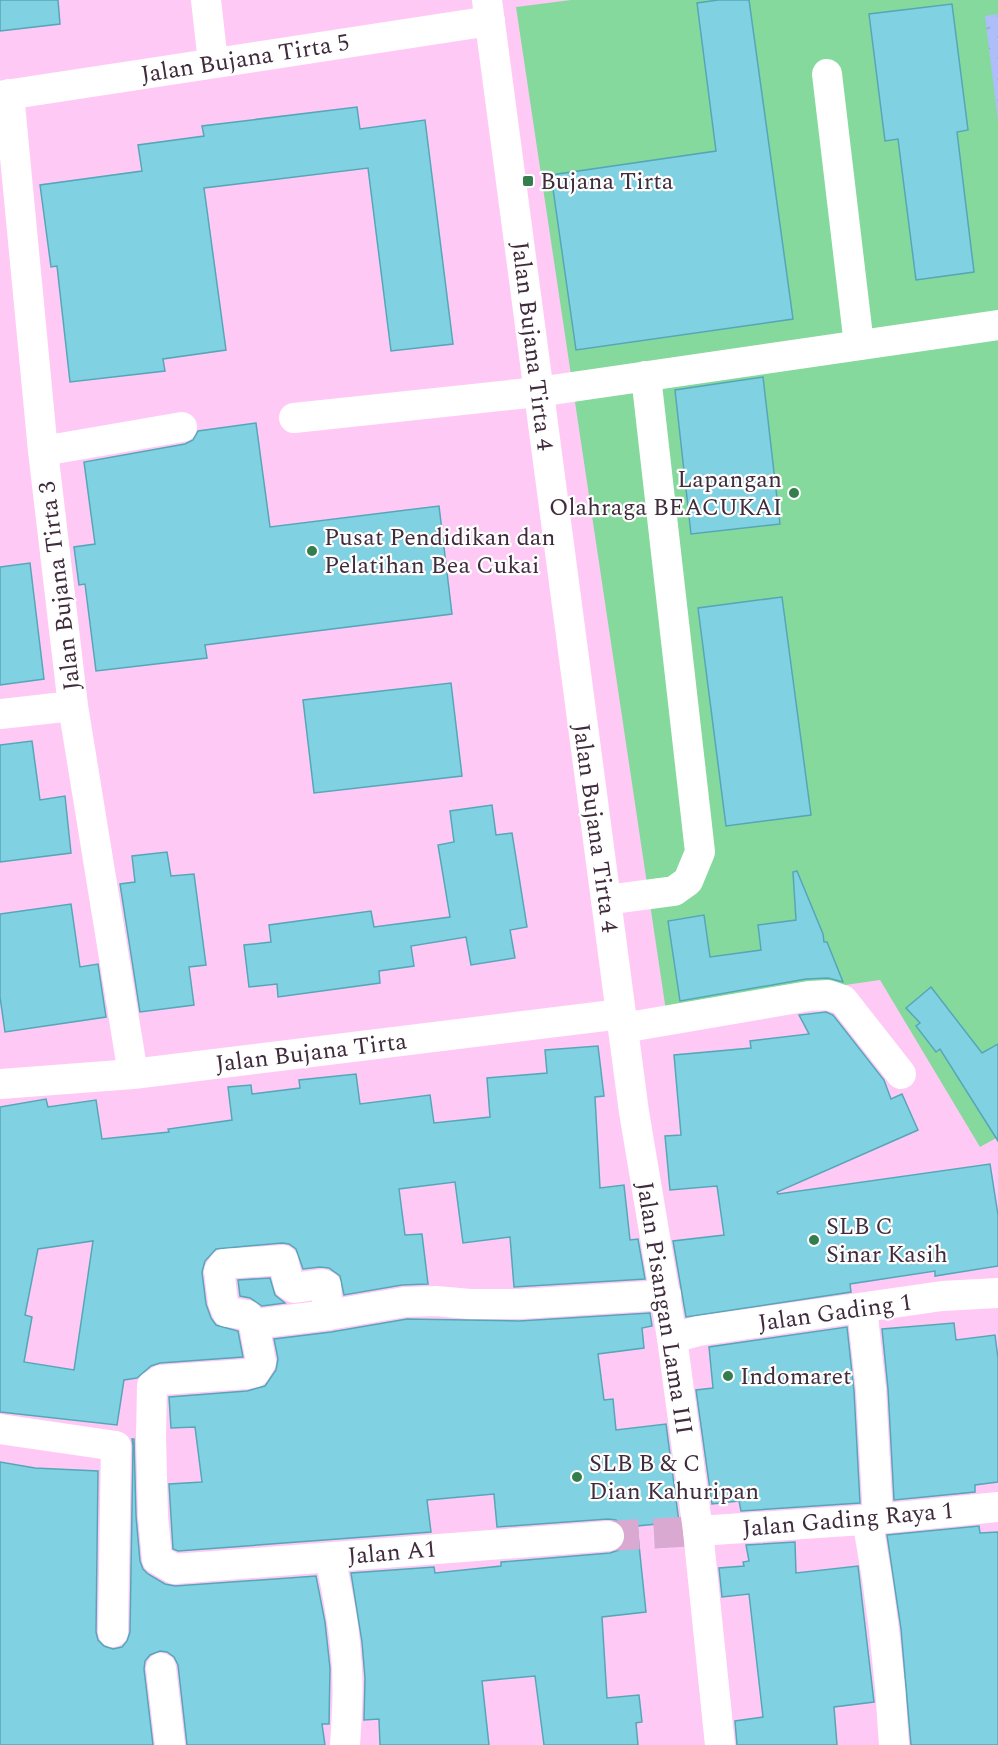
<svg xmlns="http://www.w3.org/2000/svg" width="998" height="1745" font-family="Spectral,serif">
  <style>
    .garden { fill: #85d99c }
    .water { fill: url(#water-ripples) }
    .building { fill: #80d2e2; stroke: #55a7b8; stroke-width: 1.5; fill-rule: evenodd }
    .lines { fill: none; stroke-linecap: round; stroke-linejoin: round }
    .minor-tunnel { stroke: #d9a9d1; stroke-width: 30; stroke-dasharray: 30 15; stroke-linecap: butt }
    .minor { stroke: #fff; stroke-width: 30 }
    .poi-dot { fill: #337e4c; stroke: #fefefe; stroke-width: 2 }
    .labels { text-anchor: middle; stroke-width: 4.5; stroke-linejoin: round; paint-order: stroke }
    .street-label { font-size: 24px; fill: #3f2b3c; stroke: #fefefe }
    .poi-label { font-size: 24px; fill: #3f2b3c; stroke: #fefefe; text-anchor: start }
  </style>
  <defs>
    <pattern id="water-ripples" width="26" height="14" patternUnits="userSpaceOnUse" patternTransform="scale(1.5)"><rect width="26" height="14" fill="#adbefa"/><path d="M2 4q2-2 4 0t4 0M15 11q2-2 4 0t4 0" fill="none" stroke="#96a3d7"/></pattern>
  </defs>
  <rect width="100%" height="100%" fill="#ffc9f6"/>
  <!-- garden -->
  <polygon class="garden" points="571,0 998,0 998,1137 980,1147 880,980 666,1011 516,7"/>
  <!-- water -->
  <polygon class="water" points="998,14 998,121 985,16"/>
  <!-- building -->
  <g class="building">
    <polygon points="0,0 58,0 60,24 0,31"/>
    <polygon points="718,0 749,0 793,319 576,350 551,175 716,151 697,3"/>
    <polygon points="952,4 968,130 957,132 974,272 916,280 898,139 885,141 869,14"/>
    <polygon points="357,107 360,129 425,120 453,344 391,351 368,168 204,188 226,350 163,359 165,371 70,382 57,266 51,267 40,185 142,171 138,145 204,136 202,126"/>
    <polygon points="763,377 780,524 691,534 675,390"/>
    <polygon points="256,423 270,527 439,506 452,614 205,645 207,658 96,671 85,584 79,585 74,547 95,544 84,462 185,444 193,440 198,431"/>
    <polygon points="30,563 44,679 0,685 0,567"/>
    <polygon points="782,597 811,815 726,826 698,608"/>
    <polygon points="451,683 462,776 314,793 303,700"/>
    <polygon points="32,741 40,800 65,796 71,853 0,862 0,745"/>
    <polygon points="492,805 496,835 512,833 527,927 510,930 515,958 471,965 466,937 411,946 414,966 379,971 380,983 278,997 277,984 249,987 244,945 271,942 269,925 371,911 374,927 450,917 438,845 454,842 450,811"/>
    <polygon points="167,852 171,876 194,874 206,965 189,967 194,1005 140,1012 120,884 135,882 132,856"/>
    <polygon points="797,871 823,934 824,942 827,942 843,982 828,978 806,979 680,1001 668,921 704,915 710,957 761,950 758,925 796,920 793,872"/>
    <polygon points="71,904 80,967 98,964 106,1017 5,1032 0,997 0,914"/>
    <polygon points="931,987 982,1053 998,1044 998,1141 940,1049 936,1052 916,1026 920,1023 906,1008"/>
    <polygon points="826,1012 833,1015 884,1080 891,1099 902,1094 918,1130 777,1192 778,1194 990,1164 998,1215 998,1266 935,1276 935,1271 850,1284 851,1292 686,1317 673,1241 724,1235 717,1186 670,1190 665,1136 681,1135 674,1055 751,1048 750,1041 809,1034 799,1015"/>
    <path d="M598 1046 604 1096 595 1097 600 1188 624 1185 630 1240 638 1239 645 1279 514 1287 510 1237 463 1243 455 1182 399 1189 405 1235 422 1234 428 1284 402 1285 344 1295 340 1276 329 1268 320 1267 303 1269 296 1249 289 1244 282 1243 216 1249 205 1261 202 1272 206 1304 211 1318 216 1325 238 1331 243 1357 160 1363 151 1366 137 1378 124 1380 117 1425 0 1412V1107L46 1099 48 1107 96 1100 102 1139 169 1132 168 1129 232 1120 228 1087 251 1085 252 1094 300 1088 299 1080 356 1074 360 1104 430 1095 434 1123 490 1117 487 1078 547 1073 545 1050ZM93 1241 74 1370 24 1362 32 1317 25 1315 38 1249Z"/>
    <polygon points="270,1278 275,1295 285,1303 262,1306 250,1298 240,1296 238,1280"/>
    <polygon points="650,1313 652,1326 642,1328 644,1348 598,1354 604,1400 613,1399 616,1430 666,1424 679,1522 637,1526 646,1612 602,1617 607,1698 639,1695 642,1722 636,1723 638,1745 544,1745 535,1676 482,1681 489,1745 380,1745 379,1719 364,1720 365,1678 362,1642 351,1573 434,1567 435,1573 501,1566 501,1562 610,1553 619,1550 625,1543 626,1535 624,1527 616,1520 608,1519 497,1527 494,1494 427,1500 431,1532 178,1551 173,1549 169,1484 202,1482 195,1427 171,1428 169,1397 247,1391 265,1386 276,1370 278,1359 274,1339 331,1332 407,1319 519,1321"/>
    <polygon points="954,1323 956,1340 995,1335 998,1358 998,1482 975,1485 975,1492 894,1500 888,1389 882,1329"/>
    <polygon points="847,1327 854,1391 860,1503 741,1511 739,1501 712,1504 696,1390 713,1388 709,1347"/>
    <polygon points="132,1439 134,1439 136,1516 140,1561 143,1569 148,1574 165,1584 175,1586 316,1576 325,1622 330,1668 329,1724 322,1724 325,1745 187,1745 178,1665 174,1657 167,1652 160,1651 150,1655 145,1661 144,1669 153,1745 0,1745 0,1462 35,1468 98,1471 96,1632 98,1640 104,1646 113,1649 122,1647 127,1641 130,1632 133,1446"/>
    <polygon points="979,1526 980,1533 998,1532 998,1745 911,1745 901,1629 887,1535"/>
    <polygon points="795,1542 796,1573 858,1566 874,1702 834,1707 837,1745 737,1745 735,1721 763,1717 749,1594 722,1597 719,1568 744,1566 743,1562 749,1561 746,1545"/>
  </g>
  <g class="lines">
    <!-- minor-tunnel -->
    <polyline class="minor-tunnel" points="609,1536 698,1531"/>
    <!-- minor -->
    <g class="minor">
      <polyline points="206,0 213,62"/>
      <polyline points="487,0 634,1112 672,1338 698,1531 720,1745"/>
      <polyline points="827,74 859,345"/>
      <polyline points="9,94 43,451 73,706 133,1074"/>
      <polyline points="0,96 490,21"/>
      <polyline points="294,418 538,392 998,325"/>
      <polyline points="43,451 182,427"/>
      <polyline points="0,714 73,706"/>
      <polyline points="606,900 674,891 688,881 700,852 646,376"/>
      <polyline points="623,1028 809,996 828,995 843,1000 901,1074"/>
      <polyline points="0,1084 133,1074 621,1014"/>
      <polyline points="862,1308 871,1390 878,1519"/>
      <polyline points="328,1315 326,1286 322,1284 294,1288 289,1285 283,1260 224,1264 219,1271 223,1302 227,1312 247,1315 254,1324 261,1362 255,1372 246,1374 161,1380 152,1386 151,1438 153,1516 157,1559 174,1569 609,1536"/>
      <polyline points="254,1324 328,1315 405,1302 436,1301 470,1304 519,1304 666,1295"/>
      <polyline points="672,1338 699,1331 942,1296 998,1293"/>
      <polyline points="0,1429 116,1446 113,1632"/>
      <path d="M867 1519C881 1594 890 1669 894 1745"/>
      <polyline points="698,1531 878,1519 998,1507"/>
      <path d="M330 1558C337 1590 344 1623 346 1656 349 1685 347 1715 345 1745"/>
      <polyline points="161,1668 170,1745"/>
    </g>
  </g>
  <!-- markers -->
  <g class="poi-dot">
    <rect x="522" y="175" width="12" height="12" rx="3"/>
    <circle cx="794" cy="493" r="6"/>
    <circle cx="312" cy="551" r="6"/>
    <circle cx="814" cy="1240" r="6"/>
    <circle cx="728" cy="1376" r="6"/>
    <circle cx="577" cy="1477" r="6"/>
  </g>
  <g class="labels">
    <!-- street labels -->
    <g class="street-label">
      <text transform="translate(245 58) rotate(-9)" y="8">Jalan Bujana Tirta 5</text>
      <text transform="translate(533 346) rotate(83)" y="8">Jalan Bujana Tirta 4</text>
      <text transform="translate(59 586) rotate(-97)" y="8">Jalan Bujana Tirta 3</text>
      <text transform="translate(596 828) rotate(82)" y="8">Jalan Bujana Tirta 4</text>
      <text transform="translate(311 1052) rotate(-7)" y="8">Jalan Bujana Tirta</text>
      <text transform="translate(665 1308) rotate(81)" y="8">Jalan Pisangan Lama III</text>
      <text transform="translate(835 1312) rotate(-8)" y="8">Jalan Gading 1</text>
      <text transform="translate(848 1519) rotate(-5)" y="8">Jalan Gading Raya 1</text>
      <text transform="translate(392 1552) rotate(-5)" y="8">Jalan A1</text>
    </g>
    <!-- poi labels -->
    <g class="poi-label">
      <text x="540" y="189">Bujana Tirta</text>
      <text x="782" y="487" text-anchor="end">Lapangan<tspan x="782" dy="28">Olahraga BEACUKAI</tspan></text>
      <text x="324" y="545">Pusat Pendidikan dan<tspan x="324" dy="28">Pelatihan Bea Cukai</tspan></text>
      <text x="826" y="1234">SLB C<tspan x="826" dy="28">Sinar Kasih</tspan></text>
      <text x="740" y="1384">Indomaret</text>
      <text x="589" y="1471">SLB B &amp; C<tspan x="589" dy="28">Dian Kahuripan</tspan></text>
    </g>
  </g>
</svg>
